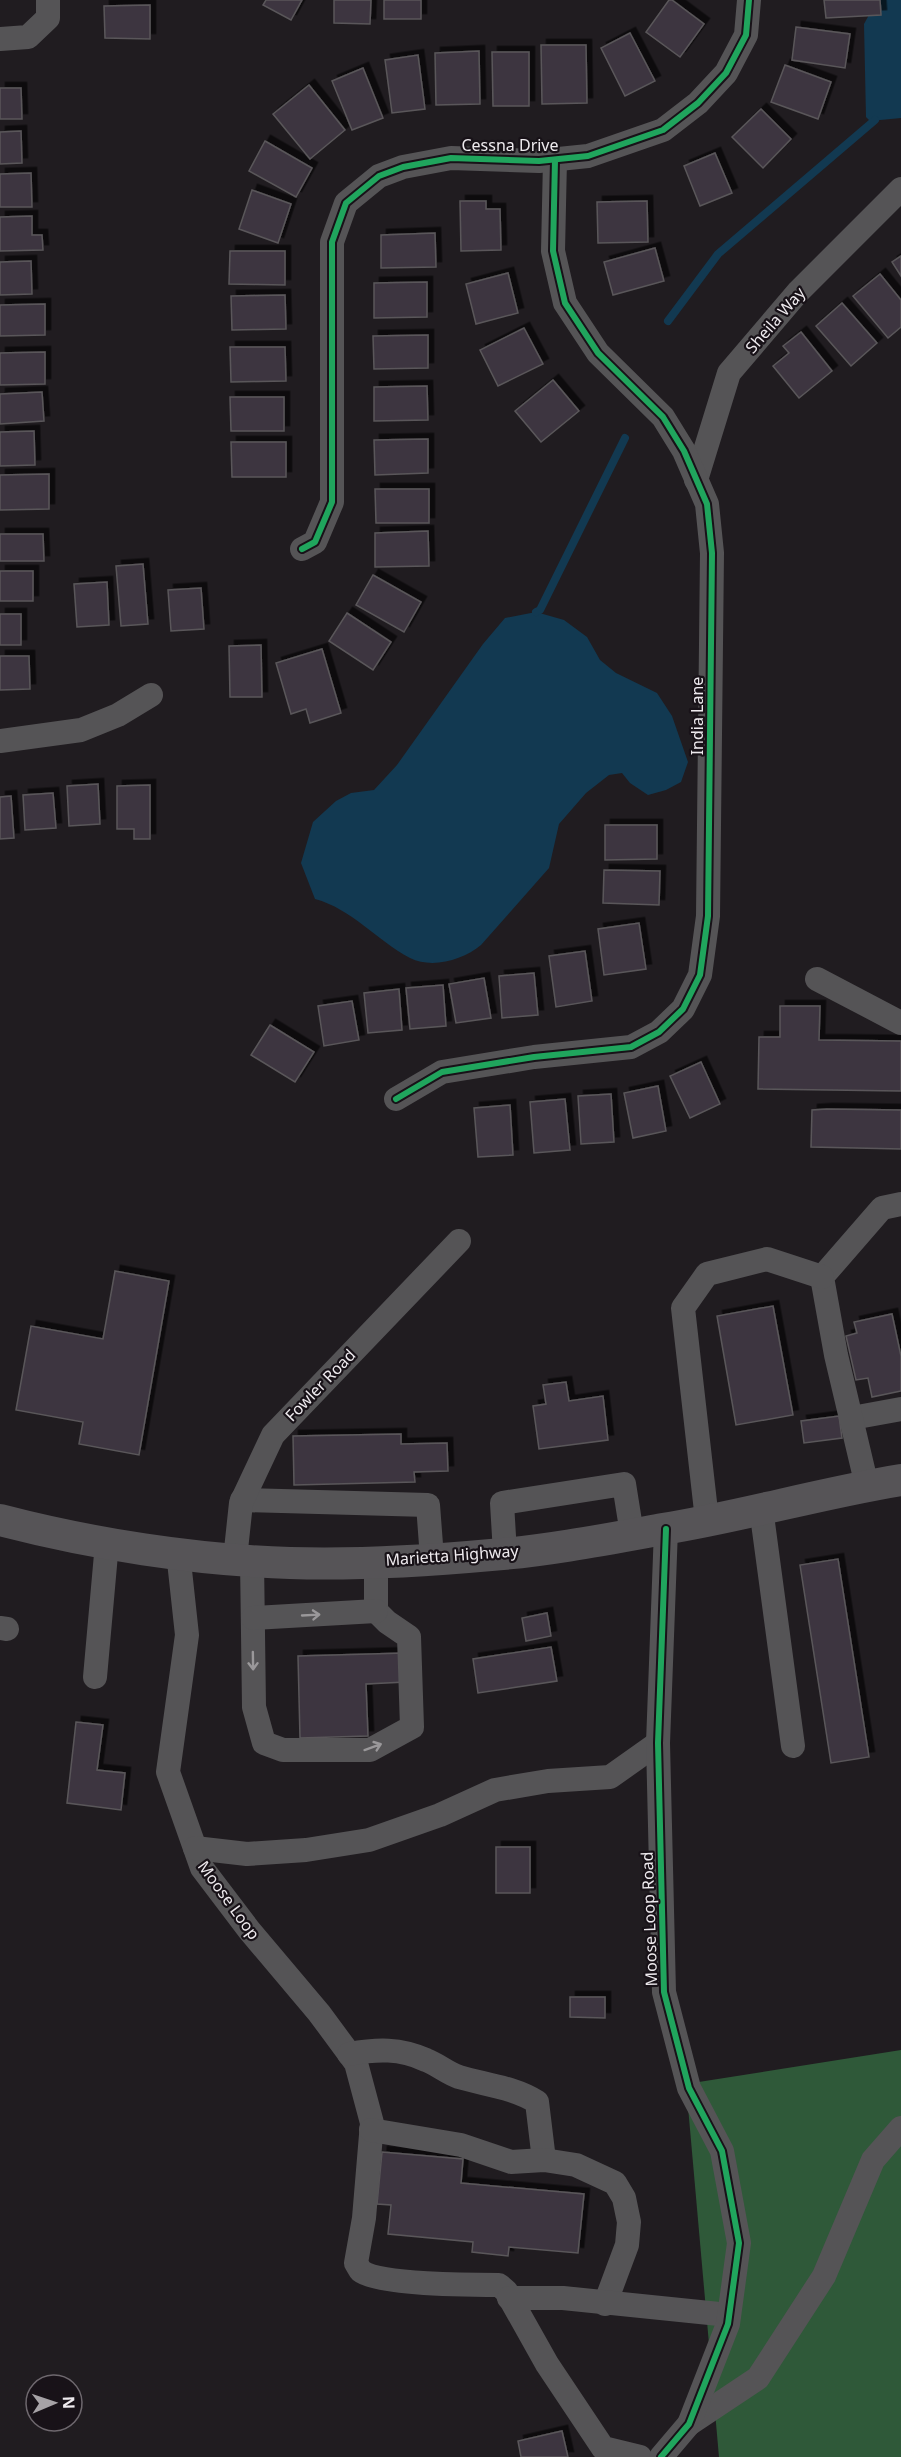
<svg xmlns="http://www.w3.org/2000/svg" width="901" height="2457" font-family="'Noto Sans',sans-serif">
  <style>
    .forest { fill: #2f5939 }
    .water { fill: #123951 }
    .lines { fill: none; stroke-linecap: round; stroke-linejoin: round }
    .stream { stroke: #123951; stroke-width: 8 }
    .building { fill: #3d3640; stroke: #5a575a; stroke-width: 1.5; filter: url(#shadow) }
    .minor { stroke: #555456; stroke-width: 24 }
    .major { stroke: #565457; stroke-width: 32 }
    .cycleway-casing { stroke: #181218; stroke-width: 10 }
    .cycleway { stroke: #20a55d; stroke-width: 6 }
    .oneway { stroke: #9a989a }
    .labels { text-anchor: middle; stroke-width: 4.5; stroke-linejoin: round; paint-order: stroke }
    .street-label { font-size: 16px; fill: #eeeaee; stroke: #181218 }
  </style>
  <defs>
    <filter id="shadow"><feDropShadow dx="5.5" dy="-5.5" stdDeviation="0" flood-color="#0009"/></filter>
  </defs>
  <rect width="100%" height="100%" fill="#201c20"/>
  <!-- forest -->
  <polygon class="forest" points="901,2050 901,2457 719,2457 686,2084"/>
  <!-- water -->
  <g class="water">
    <polygon points="880,0 901,0 901,118 870,121 866,117 864,24 875,4"/>
    <path d="M536 612 564 620 587 637 600 660 616 673 657 693 672 716 688 762 681 782 666 790 648 795 630 783 622 773 609 775 586 793 559 824 549 868 481 945C463 960 432 969 410 958 376 940 352 909 315 899L301 863 313 822 336 801 351 793 374 790 397 765 483 644 505 618Z"/>
  </g>
  <g class="lines">
    <!-- stream -->
    <g class="stream">
      <polyline points="668,321 718,254 875,120"/>
      <polyline points="536,612 540,610 625,438"/>
    </g>
  </g>
  <!-- building -->
  <g class="building">
    <polygon points="266,0 302,0 291,20 263,5"/>
    <polygon points="334,0 371,0 370,24 334,23"/>
    <rect x="384" y="0" width="37" height="19"/>
    <polygon points="669,0 672,0 704,24 680,57 646,32"/>
    <polygon points="824,0 880,0 881,15 826,18"/>
    <polygon points="150,5 150,39 105,38 104,6"/>
    <polygon points="796,27 850,34 845,68 792,60"/>
    <polygon points="630,33 655,81 625,96 601,48"/>
    <polygon points="541,45 586,45 587,103 542,104"/>
    <polygon points="479,51 480,104 436,105 435,53"/>
    <polygon points="492,52 529,52 529,106 493,106"/>
    <polygon points="418,55 425,109 392,113 385,60"/>
    <polygon points="785,65 831,82 818,119 771,102"/>
    <polygon points="363,68 383,118 352,130 332,81"/>
    <polygon points="309,85 345,130 310,159 273,114"/>
    <polygon points="0,88 21,88 22,119 0,119"/>
    <polygon points="761,109 791,139 763,168 732,137"/>
    <polygon points="21,131 22,163 0,164 0,132"/>
    <polygon points="265,141 312,168 296,197 249,171"/>
    <polygon points="715,153 732,193 700,206 684,166"/>
    <polygon points="31,173 32,207 0,207 0,174"/>
    <polygon points="252,190 291,204 278,243 239,229"/>
    <polygon points="460,201 486,201 486,209 500,209 501,250 461,251"/>
    <polygon points="647,201 648,242 598,243 597,202"/>
    <polygon points="32,216 32,235 42,235 43,250 0,251 0,217"/>
    <polygon points="435,233 436,267 381,268 381,235"/>
    <polygon points="655,248 664,281 613,295 604,262"/>
    <polygon points="230,251 285,251 285,285 229,284"/>
    <polygon points="901,256 901,276 892,262"/>
    <polygon points="31,261 32,294 0,295 0,262"/>
    <polygon points="508,273 518,313 476,324 466,284"/>
    <polygon points="880,274 901,300 901,327 888,338 853,296"/>
    <polygon points="427,282 427,317 374,318 374,283"/>
    <polygon points="285,295 286,329 232,330 231,296"/>
    <polygon points="842,303 877,343 851,366 816,326"/>
    <polygon points="45,304 45,335 0,336 0,305"/>
    <polygon points="524,328 543,364 498,386 480,350"/>
    <polygon points="801,332 832,371 799,398 773,366 789,353 783,346"/>
    <polygon points="428,335 428,368 374,369 373,336"/>
    <polygon points="230,347 285,347 286,381 231,382"/>
    <polygon points="45,352 45,384 0,385 0,353"/>
    <polygon points="553,380 579,411 541,442 515,411"/>
    <polygon points="427,386 428,420 374,421 374,387"/>
    <polygon points="42,392 44,421 0,424 0,394"/>
    <polygon points="230,397 284,397 284,431 231,431"/>
    <polygon points="34,431 35,465 0,466 0,432"/>
    <polygon points="428,439 428,473 375,475 374,440"/>
    <polygon points="231,442 286,442 286,477 232,477"/>
    <polygon points="49,474 49,509 0,510 0,475"/>
    <polygon points="375,489 429,489 429,523 376,523"/>
    <polygon points="428,531 429,566 375,567 375,533"/>
    <polygon points="0,534 43,534 44,561 0,561"/>
    <polygon points="143,564 148,624 121,626 116,566"/>
    <rect x="0" y="571" width="33" height="30"/>
    <polygon points="373,575 421,602 404,632 356,605"/>
    <polygon points="107,582 109,625 77,627 74,584"/>
    <polygon points="201,588 204,629 171,631 168,590"/>
    <polygon points="347,613 391,642 373,670 329,641"/>
    <rect x="0" y="614" width="21" height="31"/>
    <polygon points="261,645 262,697 230,697 229,646"/>
    <polygon points="322,649 341,713 310,723 306,709 291,714 276,663"/>
    <polygon points="0,656 29,656 30,689 0,690"/>
    <polygon points="98,784 100,824 69,826 67,786"/>
    <polygon points="150,785 150,839 134,839 134,829 117,829 117,786"/>
    <polygon points="53,793 56,828 25,830 23,795"/>
    <polygon points="11,796 14,838 0,839 0,797"/>
    <polygon points="605,825 657,825 657,859 605,860"/>
    <polygon points="604,870 660,871 659,905 603,903"/>
    <polygon points="639,923 646,969 604,975 598,929"/>
    <polygon points="585,951 592,1001 556,1007 549,956"/>
    <polygon points="534,973 538,1015 502,1018 499,976"/>
    <polygon points="484,978 491,1018 456,1023 449,984"/>
    <polygon points="443,985 446,1026 410,1029 406,988"/>
    <polygon points="399,989 402,1030 368,1033 364,993"/>
    <polygon points="352,1001 359,1040 324,1046 318,1006"/>
    <polygon points="780,1006 820,1006 819,1040 901,1041 901,1091 758,1089 759,1037 780,1037"/>
    <polygon points="270,1025 314,1052 295,1082 251,1055"/>
    <polygon points="701,1062 720,1104 690,1118 670,1076"/>
    <polygon points="658,1086 666,1131 633,1138 624,1093"/>
    <polygon points="611,1094 614,1142 581,1144 578,1096"/>
    <polygon points="565,1099 570,1150 534,1153 530,1102"/>
    <polygon points="510,1105 513,1155 478,1157 474,1108"/>
    <polygon points="827,1109 901,1110 901,1149 811,1147 812,1110"/>
    <polygon points="115,1271 169,1281 139,1455 79,1444 83,1422 16,1410 31,1326 103,1339"/>
    <polygon points="773,1306 793,1415 736,1425 717,1316"/>
    <polygon points="892,1314 901,1356 901,1391 872,1397 868,1378 856,1380 846,1336 857,1333 854,1322"/>
    <polygon points="566,1382 569,1401 603,1396 608,1440 539,1449 533,1406 546,1404 543,1385"/>
    <polygon points="839,1416 842,1438 804,1443 801,1421"/>
    <polygon points="401,1434 401,1444 447,1443 448,1471 414,1472 415,1482 294,1485 293,1436"/>
    <polygon points="838,1559 869,1757 831,1763 800,1565"/>
    <polygon points="547,1613 551,1636 526,1641 522,1618"/>
    <polygon points="551,1647 557,1681 478,1693 473,1659"/>
    <polygon points="405,1653 406,1682 366,1684 368,1736 300,1738 298,1656"/>
    <polygon points="76,1722 103,1725 97,1770 125,1773 121,1810 67,1803"/>
    <rect x="496" y="1847" width="34" height="46"/>
    <polygon points="570,1997 605,1997 605,2018 570,2017"/>
    <polygon points="382,2152 463,2159 461,2183 584,2194 578,2253 509,2247 508,2256 472,2252 473,2242 388,2234 391,2205 377,2204"/>
    <polygon points="562,2431 568,2457 521,2457 518,2441"/>
  </g>
  <g class="lines">
    <!-- minor -->
    <g class="minor">
      <polyline points="0,39 28,37 48,18 48,0"/>
      <polyline points="696,480 729,373 798,292 901,189"/>
      <polyline points="302,549 315,542 332,502 332,242 346,203 379,176 403,167 451,158 539,161 588,156 663,130 698,103 726,73 746,35 749,0"/>
      <polyline points="0,741 81,730 118,715 151,695"/>
      <polyline points="817,979 901,1023"/>
      <polyline points="396,1099 442,1072 534,1057 631,1047 659,1032 683,1009 700,975 708,916 712,553 707,504 684,451 663,417 598,353 565,303 553,251 555,160"/>
      <polyline points="852,1418 901,1409"/>
      <polyline points="867,1486 836,1355 822,1277 882,1208 901,1204"/>
      <polyline points="242,1500 428,1505 432,1558"/>
      <polyline points="761,1508 793,1746"/>
      <polyline points="707,1520 683,1308 707,1274 767,1259 822,1277"/>
      <path d="M178 1552 187 1635 168 1772 202 1868 249 1930 319 2013 356 2063 372 2123 364 2218 356 2263C358 2266 359 2269 361 2271 378 2285 474 2285 499 2285L506 2291 547 2364 603 2448 640 2457"/>
      <polyline points="505,1553 502,1503 624,1484 632,1534"/>
      <polyline points="235,1559 241,1503 273,1435 459,1241"/>
      <polyline points="252,1560 254,1707 264,1743 283,1750 370,1750 412,1727 409,1637 387,1622 376,1611 376,1561"/>
      <polyline points="253,1618 376,1611"/>
      <polyline points="0,1628 7,1629"/>
      <polyline points="95,1677 107,1543"/>
      <polyline points="195,1848 247,1854 306,1850 369,1840 440,1815 495,1790 548,1781 610,1777 658,1743"/>
      <path d="M349 2054C377 2049 400 2048 426 2060 437 2064 447 2073 459 2077 486 2085 513 2087 537 2102L544 2160"/>
      <polyline points="371,2130 461,2145 511,2162 544,2160 576,2165 615,2183 624,2198 629,2222 627,2245 605,2304"/>
      <polyline points="509,2298 563,2298 729,2315"/>
      <polyline points="689,2424 758,2378 824,2276 873,2160 901,2128"/>
      <polyline points="661,2457 689,2424 728,2324 739,2243 722,2151 689,2088 664,1992 658,1743 666,1529"/>
    </g>
    <!-- major -->
    <path class="major" d="M0 1520C92 1544 195 1560 290 1563 356 1565 425 1561 491 1555 546 1551 608 1539 663 1529 743 1516 821 1493 901 1480"/>
    <defs>
      <g id="cycleway">
        <polyline points="302,549 315,542 332,502 332,242 346,203 379,176 403,167 451,158 539,161 588,156 663,130 698,103 726,73 746,35 749,0"/>
        <polyline points="396,1099 442,1072 534,1057 631,1047 659,1032 683,1009 700,975 708,916 712,553 707,504 684,451 663,417 598,353 565,303 553,251 555,160"/>
        <polyline points="661,2457 689,2424 728,2324 739,2243 722,2151 689,2088 664,1992 658,1743 666,1529"/>
      </g>
    </defs>
    <!-- cycleway casing -->
    <use href="#cycleway" class="cycleway-casing"/>
    <!-- cycleway -->
    <use href="#cycleway" class="cycleway"/>
  </g>
  <!-- one-way arrows -->
  <defs><path id="oneway-shaft" d="M-6 0H5M1.5-3L5.5 0L1.5 3" fill="none" stroke-width="1.6" stroke-linecap="round" stroke-linejoin="round" transform="scale(1.5)"/></defs>
  <g class="oneway">
    <use href="#oneway-shaft" transform="translate(311 1615) rotate(-3)"/>
    <use href="#oneway-shaft" transform="translate(253 1661) rotate(89)"/>
    <use href="#oneway-shaft" transform="translate(373 1747) rotate(-20)"/>
  </g>
  <g class="labels">
    <!-- street labels -->
    <g class="street-label">
      <text x="510" y="151">Cessna Drive</text>
      <text transform="translate(775 320) rotate(-49)" y="6">Sheila Way</text>
      <text transform="translate(697 716) rotate(-90)" y="6">India Lane</text>
      <text transform="translate(320 1385) rotate(-46)" y="6">Fowler Road</text>
      <text transform="translate(452 1555) rotate(-4)" y="6">Marietta Highway</text>
      <text transform="translate(229 1900) rotate(54)" y="6">Moose Loop</text>
      <text transform="translate(649 1919) rotate(-92)" y="6">Moose Loop Road</text>
    </g>
  </g>
  <!-- north arrow -->
  <g transform="translate(54 2403) rotate(88)"><circle r="28" fill="#181218" stroke="#6e686e" stroke-width="1.5"/>
  <path d="M0-4.5L10 22L0 15L-10 22Z" fill="#a6a2a6"/>
  <text y="-9" font-size="16" font-weight="bold" text-anchor="middle" fill="#eeeaee">N</text>
  </g>
</svg>
